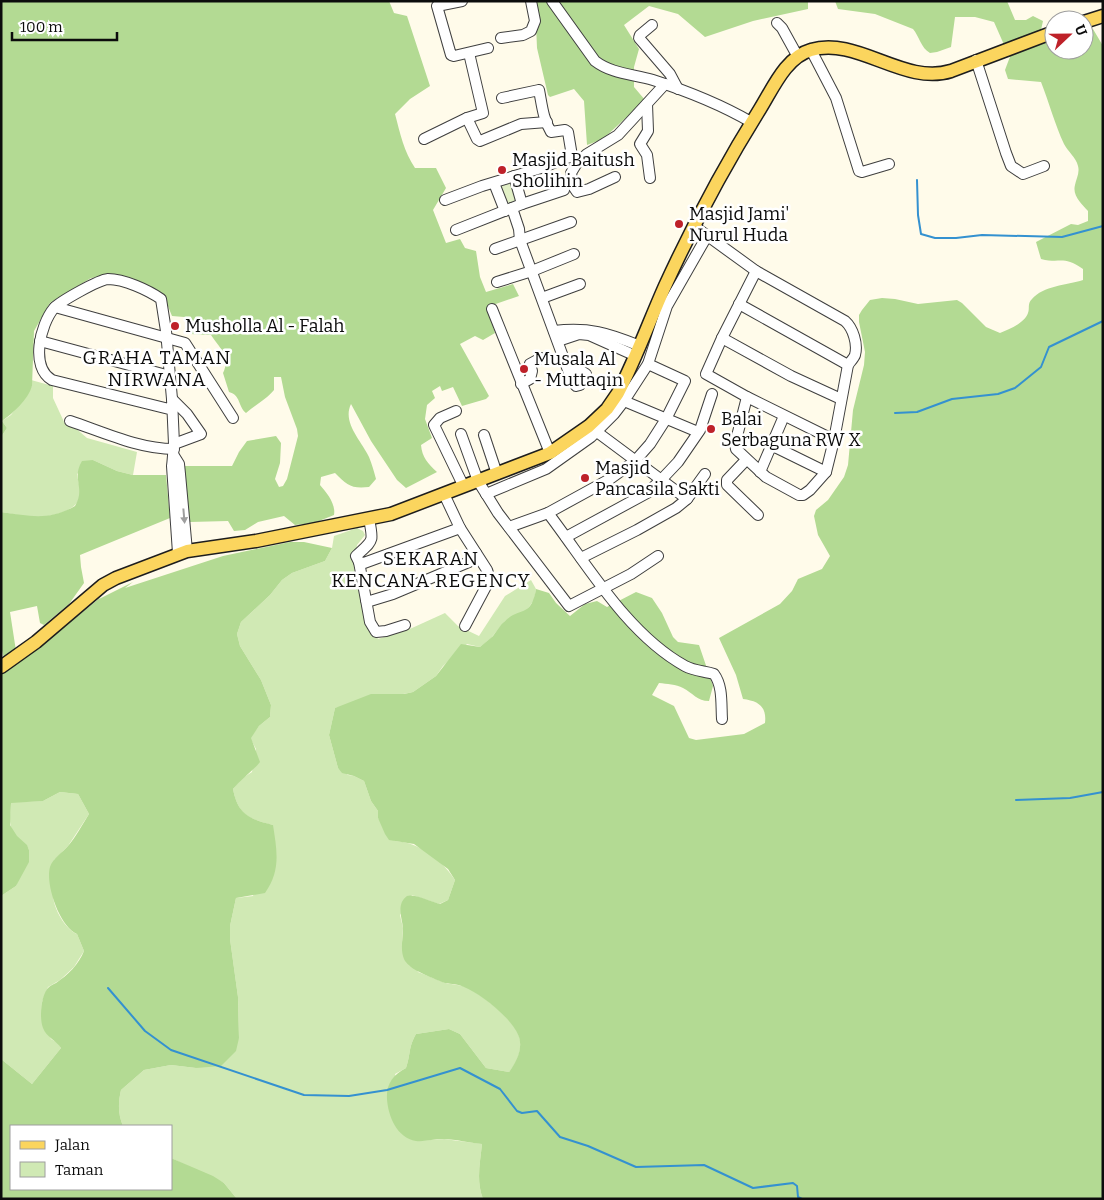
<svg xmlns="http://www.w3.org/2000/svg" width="1104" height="1200" font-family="Bitter,serif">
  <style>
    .green { fill: #d0e9b4 }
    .forest { fill: #b3da93 }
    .pitch { fill: #e2f0c6 }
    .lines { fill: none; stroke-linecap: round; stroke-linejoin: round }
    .stream { stroke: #3491d0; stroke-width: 2 }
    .minor-casing { stroke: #3f3f3f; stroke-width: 12 }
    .major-casing { stroke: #1d1d1d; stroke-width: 15 }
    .minor { stroke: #fff; stroke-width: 10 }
    .major { stroke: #fbd55e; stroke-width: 12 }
    .oneway { fill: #9e9e9e }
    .poi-dot { fill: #be2129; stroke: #fff; stroke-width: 2 }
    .labels { text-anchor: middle; stroke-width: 5; stroke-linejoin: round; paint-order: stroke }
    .poi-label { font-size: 18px; fill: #0c0c0c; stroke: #fff; text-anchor: start }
    .neighbourhood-label { font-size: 19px; letter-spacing: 1px; fill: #0c0c0c; stroke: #fff }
  </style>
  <rect width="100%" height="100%" fill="#fffbea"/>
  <!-- green -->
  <g class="green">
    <path d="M31 380 53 386V398L65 424 73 426 87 438 137 452 133 475 117 471 93 460 77 474C78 481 81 490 80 497 76 513 43 519 28 517 19 516 10 513 1 512V437L7 428 2 421 11 415 32 386Z"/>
    <path d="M357 528 363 531 365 535 357 545 354 569 367 604 369 622 378 639 412 628 445 613 458 626 479 636 505 596 531 580 536 589 534 600 526 611 505 621 491 638 480 647 467 644 443 666 436 676 413 692 335 708 329 735 338 768 348 775 354 776 364 781 371 801 378 811V818L395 841C419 842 442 860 455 880L448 900 439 904 412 895 400 915 403 928 402 941 418 972C427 975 434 979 443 982 450 985 458 984 466 987 482 995 514 1019 519 1036 523 1049 517 1063 509 1072L486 1068 460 1034 449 1029 416 1034C408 1048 411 1054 406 1068L395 1074 417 1141 444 1139 482 1144C480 1163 476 1181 483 1199H237L224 1183 171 1158V1126H123C118 1114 118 1103 121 1090L144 1070 171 1065 196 1068 239 1038 238 997 230 939V926L236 898 253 896 273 825C249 819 238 815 233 789L241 779 252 772 256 749 250 738 259 726 270 717 271 705 261 680 240 646 237 634 241 622 270 595 282 580 292 573 325 561 332 548 334 536Z"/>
    <path d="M60 792 78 794 89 814 68 846 54 860C54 871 52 884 53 896 54 909 65 929 77 934L84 951 74 967 60 980 48 987 42 1002 41 1015 51 1039 58 1043 61 1048 32 1084 1 1059V896L16 886 29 850C27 844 22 843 18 838 6 825 11 818 11 802L43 801Z"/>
  </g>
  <!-- forest -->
  <g class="forest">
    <path d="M1 1H389L394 13 407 16 430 86 410 99 395 114C400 133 404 152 415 168H436L446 188 433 210 446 243 460 239 465 248 476 251 480 277 486 292 513 284 519 296 487 307 495 333 483 340 475 336 460 344 489 396 486 399 462 406 453 387 442 391 440 386 432 391 435 398 427 405 425 419 432 438 421 445C422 457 428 464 437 472L406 488 397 480 371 441 351 404C342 423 361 440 369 457 372 464 374 472 376 479L369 487C351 489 347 485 335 473L321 477 320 485C327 493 336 504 334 515L314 523 295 525 284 516 258 522 245 530 234 531 228 521 190 522 184 466H232L239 452 247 441 276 436 281 443 280 463 275 479 279 487 283 486 287 479 298 436 297 429 285 397 281 377H274V390C267 399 255 405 246 413 238 407 241 395 229 392L223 373C231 356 220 349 211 335L190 334 184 317 172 316 165 299 108 276 91 278 50 303 34 331 32 386C28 400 13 413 2 421L7 428 1 437Z"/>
    <polygon points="535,1 808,1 808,9 753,21 705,37 678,14 649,6 624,25 639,49 634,67 634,87 645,100 603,139 587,145 584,101 574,89 550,97 548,95 537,48"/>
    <path d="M835 1H1007L1015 20H1026L1033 16 1043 21 1041 30 1033 36 1054 37V50H1084V28L1093 29 1103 46V1199H483C476 1181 480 1163 482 1144 469 1143 456 1139 443 1139 434 1139 424 1142 416 1141 397 1138 388 1116 387 1099 386 1084 393 1075 406 1068 411 1054 408 1048 416 1034L449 1029 460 1034 486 1068 509 1072C516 1063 523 1049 519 1037 514 1020 480 993 464 987 458 984 452 984 445 983 439 981 415 971 411 967 409 965 405 962 404 959 400 949 403 938 403 928 402 918 396 904 407 896 413 893 433 902 440 904L448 900 455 880 448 869 414 844 389 840 385 834 378 818V811L371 801 364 781 354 776 342 773 338 768 329 735 335 708 371 694H404L413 692 436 676 461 644 480 647C484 643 489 640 493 636 497 631 500 625 505 621 521 606 531 618 536 589L549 593 556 603 570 616 585 604 597 601 607 607 636 592 652 598 662 613 673 637 678 642 699 645 713 686 709 701C697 701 693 693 683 688 676 684 667 684 659 683L652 695 674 706 689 738 696 740 744 734 765 723C767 706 758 701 743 699L736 675 719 638 780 604 792 591 798 579 822 569 830 556 818 535 814 516 816 510 828 500 844 477 848 465 853 410 864 365 865 352 859 322V315L862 310 870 300 882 298 895 299 918 304 957 300 962 303 986 327 1000 333C1009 329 1025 323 1028 313 1030 308 1027 304 1032 299 1043 286 1067 285 1083 280V269C1063 255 1061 264 1041 259L1036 242 1071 224 1078 225 1088 221V211C1082 204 1072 196 1075 185 1076 179 1080 173 1078 166 1076 157 1068 152 1064 144 1055 125 1049 102 1041 82L1008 79 1005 70 1011 54 1005 47 994 22 975 17H955L951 47 937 52 930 53C921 48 919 36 913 29L875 14 838 9Z"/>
    <path d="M93 460 117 471 133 475H166L170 518 80 555 81 567 84 583 69 604 44 625 40 623 37 606 10 612 16 651 4 658 1 647V512C30 516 49 521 75 506 86 488 71 479 82 461Z"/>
    <path d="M290 542H304L332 548 325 561 292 573 282 580 270 595 241 622 237 634 240 646 261 680 271 705 270 717 259 726 251 738 260 762C252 772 241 779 233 789 238 815 250 819 273 825 277 851 281 870 265 893L236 898 230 926V939L238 997 239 1038 236 1051 221 1066 196 1068 171 1065 144 1070 121 1090C118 1103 118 1114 123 1126H11V1189H171V1158L213 1176 224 1183 237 1199H1V1059L32 1084 61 1048C56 1040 47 1038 43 1028 39 1018 41 994 49 987 51 985 54 984 56 983 68 975 79 964 84 951L77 934C60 927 45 885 50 867 53 858 62 853 68 846 76 837 82 825 89 814L78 794 60 792 43 801 11 803 10 825 17 836 27 845 29 850V862L16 886 1 896V675L52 637 101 597 99 599 133 582 125 588 223 556Z"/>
  </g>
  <!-- pitch -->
  <polygon class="pitch" points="511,180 519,203 507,207 499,184"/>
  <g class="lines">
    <!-- stream -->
    <g class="stream">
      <polyline points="917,180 918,215 921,234 935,238 956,238 982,235 1062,237 1103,226"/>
      <polyline points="895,413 917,412 952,399 998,394 1015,388 1041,367 1049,347 1103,321"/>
      <polyline points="1016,800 1070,798 1103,792"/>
      <polyline points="108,988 145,1031 171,1050 304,1095 349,1096 387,1090 460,1068 500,1089 517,1111 522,1113 537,1111 560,1137 588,1146 636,1167 704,1165 753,1188 793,1183 797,1186 798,1197 802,1199"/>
    </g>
    <defs>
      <g id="minor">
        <polyline points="462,1 437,6 451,55 454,56 488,48"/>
        <path d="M552 1 595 61C612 74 633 74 653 80 687 91 720 104 751 122"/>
        <polyline points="777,23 782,28 798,57"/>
        <polyline points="652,25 640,35 639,38 670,74 678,89"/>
        <polyline points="501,38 523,35 531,31 535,21 531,1"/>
        <polyline points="811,50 836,98 859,171 862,172 889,164"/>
        <polyline points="976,60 1006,153 1011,166 1023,174 1044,166"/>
        <polyline points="647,104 648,131 640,144 647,155 650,178"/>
        <polyline points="467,118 477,139 480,141 521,124 547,122"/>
        <polyline points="424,139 467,118 483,113 469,53"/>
        <polyline points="514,176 522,204"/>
        <polyline points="615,177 589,189 577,192 573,186 571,173 577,163 587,154 618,135 665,84"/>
        <polyline points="494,183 505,211"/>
        <path d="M445 200 482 186 541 168 572 156 568 132 565 130 551 132C543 119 542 105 539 90L502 98"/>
        <polyline points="512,208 519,229 520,240 572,381 576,386 580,385 586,374 575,367 568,367"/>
        <path d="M694 226 756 271 845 321C853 328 858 344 855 355 854 358 850 362 848 365L834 440 826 472 810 490 803 495H799L766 477 736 449 735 444 747 397"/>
        <polyline points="456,230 522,204 564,190"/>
        <polyline points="495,249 571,222"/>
        <polyline points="756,271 722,338 706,374 747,397 834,440"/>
        <polyline points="497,282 532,271 574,254"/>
        <polyline points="542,298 580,284"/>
        <polyline points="739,304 848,365"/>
        <polyline points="55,307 185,343 233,418"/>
        <polyline points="492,309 550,453"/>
        <path d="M554 331C589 327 608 333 640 346"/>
        <polyline points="722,338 791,376 841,399"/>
        <polyline points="40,341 170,376"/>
        <polyline points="558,341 579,334 589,335 636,356"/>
        <polyline points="521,384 530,379 532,371 530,364 541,358"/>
        <polyline points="172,399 187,414 201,434 174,444"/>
        <polyline points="624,401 698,432"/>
        <path d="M173 410 52 380C30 367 40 325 54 308 61 301 98 280 108 279 124 279 148 290 161 299L166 331 172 399 174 444C173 452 173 459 172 466L178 553"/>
        <polyline points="456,411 440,418 434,425 463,485"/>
        <path d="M70 421C103 432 139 449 174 449"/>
        <polyline points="597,432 687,499"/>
        <polyline points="461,434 478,481 498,513 569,606 631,574 658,556"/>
        <polyline points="484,435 497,474"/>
        <polyline points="771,445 826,472"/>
        <polyline points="174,456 179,464 180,474 187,551"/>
        <polyline points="746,460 727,480 727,485 758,515"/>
        <polyline points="760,472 784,416"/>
        <polyline points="486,494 546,469 591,437 614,414 624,401 648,364 667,306 707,236"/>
        <path d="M548 513C587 564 627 634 685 666 694 671 704 671 714 674 723 686 721 704 722 719"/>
        <path d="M369 519C374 543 373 540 356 556L359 562 364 563 460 528 444 494"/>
        <polyline points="509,527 548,513 610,479 635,461 650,444 666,419 685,381 648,364"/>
        <polyline points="460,528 487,570 490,579 465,626"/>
        <polyline points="566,537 647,493 661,480 678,462 700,430 712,394"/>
        <polyline points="581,558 637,530 676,508 687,499 705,474"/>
        <polyline points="359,562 366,600 370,601 393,594 469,562 476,553"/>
        <polyline points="366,600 370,622 376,632 386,631 405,625"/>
      </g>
      <g id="major">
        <polyline points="1084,22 1103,16"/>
        <path d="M1 667 36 642 103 585 116 578 187 551 256 541 391 514 550 453 589 426 607 409 618 393C636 358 649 322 665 286 693 225 725 165 760 109 773 88 786 57 811 50 857 36 904 86 951 71L1054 32"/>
      </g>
    </defs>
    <!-- minor casing -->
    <use href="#minor" class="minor-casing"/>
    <!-- major casing -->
    <use href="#major" class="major-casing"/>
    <!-- minor -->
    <use href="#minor" class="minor"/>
    <!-- major -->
    <use href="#major" class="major"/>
  </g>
  <!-- one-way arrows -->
  <defs><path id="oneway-solid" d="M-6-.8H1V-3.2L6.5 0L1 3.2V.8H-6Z" transform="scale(1.25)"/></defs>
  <use class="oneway" href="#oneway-solid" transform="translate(184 516) rotate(85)"/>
  <!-- markers -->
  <g class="poi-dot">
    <circle cx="502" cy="170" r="5"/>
    <circle cx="679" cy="224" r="5"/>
    <circle cx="175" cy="326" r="5"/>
    <circle cx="524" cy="369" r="5"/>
    <circle cx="711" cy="429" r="5"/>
    <circle cx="585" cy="478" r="5"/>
  </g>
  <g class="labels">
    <!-- poi labels -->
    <g class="poi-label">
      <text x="512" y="166">Masjid Baitush<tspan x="512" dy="21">Sholihin</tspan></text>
      <text x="689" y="220">Masjid Jami'<tspan x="689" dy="21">Nurul Huda</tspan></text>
      <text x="185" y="332">Musholla Al - Falah</text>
      <text x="534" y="365">Musala Al<tspan x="534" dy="21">- Muttaqin</tspan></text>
      <text x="721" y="425">Balai<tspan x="721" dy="21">Serbaguna RW X</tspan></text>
      <text x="595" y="474">Masjid<tspan x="595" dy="21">Pancasila Sakti</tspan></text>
    </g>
    <!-- neighbourhood labels -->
    <g class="neighbourhood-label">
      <text x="157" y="364">GRAHA TAMAN<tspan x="157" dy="22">NIRWANA</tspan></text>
      <text x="431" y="565">SEKARAN<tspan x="431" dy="22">KENCANA REGENCY</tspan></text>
    </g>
  </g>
  <!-- border -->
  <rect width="1104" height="1200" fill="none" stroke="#0c0c0c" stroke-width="5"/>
  <!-- legend -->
  <rect x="10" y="1125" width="162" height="65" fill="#ffffff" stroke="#9e9e9e"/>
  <rect x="20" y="1141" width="25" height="8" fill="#fbd55e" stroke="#9e9e9e"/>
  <text x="55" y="1150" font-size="15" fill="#0c0c0c">Jalan</text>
  <rect x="20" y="1162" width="25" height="15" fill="#d0e9b4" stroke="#9e9e9e"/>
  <text x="55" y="1175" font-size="15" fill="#0c0c0c">Taman</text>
  <!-- north arrow -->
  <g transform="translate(1069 35) rotate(68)"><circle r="24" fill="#ffffff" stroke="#9e9e9e"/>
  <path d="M0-4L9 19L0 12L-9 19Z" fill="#be2129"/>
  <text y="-8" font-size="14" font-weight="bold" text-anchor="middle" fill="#0c0c0c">U</text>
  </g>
  <!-- scale -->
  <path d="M12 32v8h105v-8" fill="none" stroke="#0c0c0c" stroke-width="2.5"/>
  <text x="20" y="32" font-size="15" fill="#0c0c0c" stroke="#ffffff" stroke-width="4" paint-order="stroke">100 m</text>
</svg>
